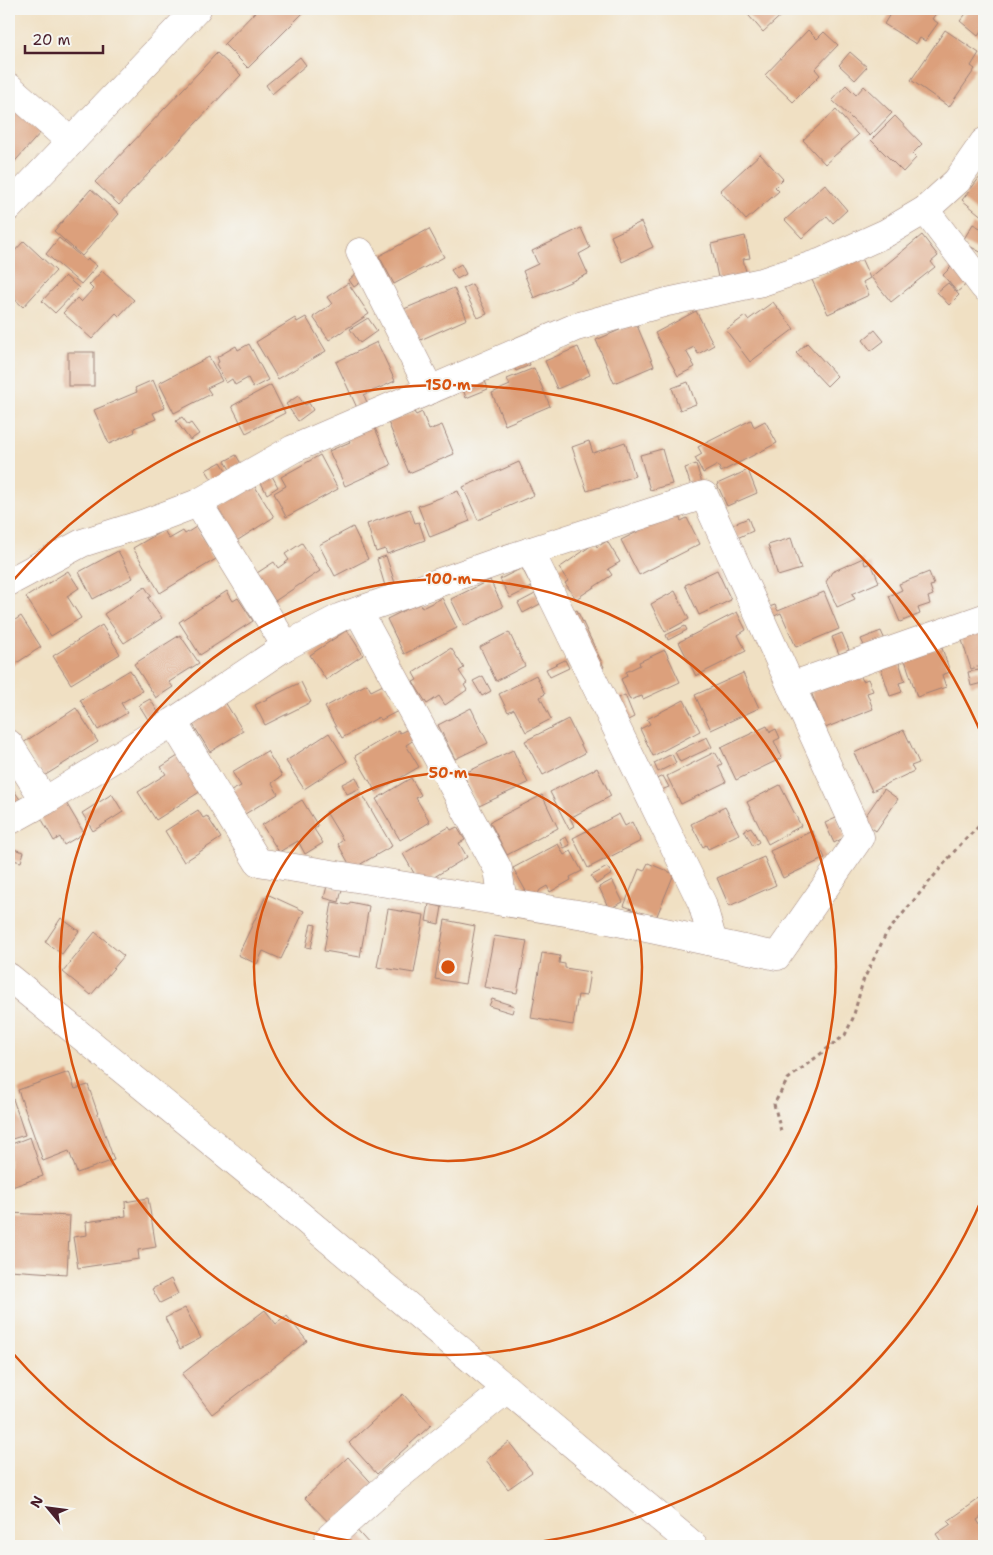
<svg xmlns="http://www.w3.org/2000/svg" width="993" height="1555" font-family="'Shantell Sans',sans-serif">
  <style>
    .building { fill: #dca07c }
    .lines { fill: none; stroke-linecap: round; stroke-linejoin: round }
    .street-casing { stroke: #9d8077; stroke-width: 29 }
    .secondary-casing { stroke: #9d8077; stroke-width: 29 }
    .path { stroke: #9d8077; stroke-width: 3; stroke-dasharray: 4 4; stroke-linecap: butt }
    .street { stroke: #fff; stroke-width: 28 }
    .secondary { stroke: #fff; stroke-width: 28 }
    .ring { fill: none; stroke: #d8530f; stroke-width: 2.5 }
    .centre { fill: #d8530f; stroke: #f6f6f2; stroke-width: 2.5 }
    .ring-label { font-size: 15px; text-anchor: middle; font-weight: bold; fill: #d8530f; stroke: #f6f6f2; stroke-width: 4; stroke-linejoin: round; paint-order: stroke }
  </style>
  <rect width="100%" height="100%" fill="#f6f6f2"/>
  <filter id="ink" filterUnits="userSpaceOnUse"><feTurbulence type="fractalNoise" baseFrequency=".02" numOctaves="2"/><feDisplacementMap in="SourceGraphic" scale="10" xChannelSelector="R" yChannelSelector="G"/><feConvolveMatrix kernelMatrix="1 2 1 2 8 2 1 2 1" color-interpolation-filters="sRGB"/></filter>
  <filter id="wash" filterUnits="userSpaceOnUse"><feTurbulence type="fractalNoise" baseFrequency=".0096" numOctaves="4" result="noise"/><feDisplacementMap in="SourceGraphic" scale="20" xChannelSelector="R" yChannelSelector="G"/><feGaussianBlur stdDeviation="1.12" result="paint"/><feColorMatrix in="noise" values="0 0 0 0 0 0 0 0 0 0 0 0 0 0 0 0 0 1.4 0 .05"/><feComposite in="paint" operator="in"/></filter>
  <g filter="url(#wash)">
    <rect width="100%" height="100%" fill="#f0e0c3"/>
    <g id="blocks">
      <!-- building -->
      <g class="building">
        <polygon points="258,9 307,9 248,68 224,44"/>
        <polygon points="743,9 786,9 787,10 763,32"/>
        <polygon points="893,9 939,9 932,19 938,23 925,41 920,38 916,44 884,24"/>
        <polygon points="970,9 982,9 984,11 984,28 978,36 960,21"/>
        <polygon points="808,30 817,39 824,32 838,45 815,69 820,75 793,102 765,75"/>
        <polygon points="945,30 979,53 971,66 975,69 949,107 911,80"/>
        <polygon points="850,52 867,67 855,80 839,65"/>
        <polygon points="217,53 241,75 119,205 95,182"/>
        <polygon points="300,57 306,65 272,94 266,85"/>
        <polygon points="846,85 856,95 864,86 892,113 870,136 832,100"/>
        <polygon points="11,105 41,132 9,168 9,107"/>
        <polygon points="836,110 858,135 825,164 803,140"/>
        <polygon points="895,116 922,144 912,154 916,158 903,172 871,140"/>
        <polygon points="760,154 783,179 775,187 779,191 746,220 720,191"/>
        <polygon points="984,172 984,218 962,200"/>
        <polygon points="825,184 847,210 833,223 827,216 802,238 785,220"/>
        <polygon points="91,189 119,214 82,256 54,231"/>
        <polygon points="641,222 653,247 622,262 611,236"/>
        <polygon points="973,224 984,230 984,254 962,242"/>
        <polygon points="581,228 590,248 579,254 588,274 534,298 523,271 538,264 532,251"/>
        <polygon points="429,229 444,257 394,284 379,256"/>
        <polygon points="922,235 938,256 931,262 935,267 891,302 871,277"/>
        <polygon points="745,236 750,258 743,259 747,276 719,282 711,244"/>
        <polygon points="59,238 86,261 88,259 97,266 81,284 46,254"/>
        <polygon points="24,241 56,271 23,307 9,294 9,255 10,256"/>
        <polygon points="861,258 870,278 863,282 869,295 828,314 812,280"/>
        <polygon points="461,264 466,274 457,279 451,270"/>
        <polygon points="953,265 968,283 957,292 943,275"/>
        <polygon points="102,271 134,300 119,316 116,313 92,339 63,313 77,298 81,302 93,289 89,285"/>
        <polygon points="358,272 364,280 354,287 349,280"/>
        <polygon points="65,276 79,288 55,313 42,301"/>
        <polygon points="348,283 369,314 329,340 313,317 332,304 327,297"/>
        <polygon points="948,283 959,295 949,305 937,292"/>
        <polygon points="472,284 487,314 478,318 463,288"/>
        <polygon points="454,288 467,319 418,341 404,309"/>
        <polygon points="773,302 794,329 750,362 726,330 745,316 748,320"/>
        <polygon points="696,311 714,345 698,354 694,347 686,351 695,367 678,376 655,333"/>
        <polygon points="306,317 326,351 278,379 256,342 295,318 297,322"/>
        <polygon points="368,318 377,331 360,343 350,329"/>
        <polygon points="636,323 654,366 614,383 596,340"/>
        <polygon points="875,330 884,341 871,351 863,340"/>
        <polygon points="377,342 395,381 364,395 368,405 358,410 336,362"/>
        <polygon points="807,343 837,376 827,386 796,353"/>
        <polygon points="249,344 268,380 253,388 248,378 235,385 232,379 226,383 216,364 219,362 217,357 236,346 238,350"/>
        <polygon points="578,347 590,375 557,389 545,361"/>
        <rect x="68" y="352" width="26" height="34"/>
        <polygon points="209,357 222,381 207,388 211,394 174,413 159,383"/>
        <polygon points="528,359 530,365 516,371 513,365"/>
        <polygon points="534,368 550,406 505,425 492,393 510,385 507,379"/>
        <polygon points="484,378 488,389 466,398 462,386"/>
        <polygon points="153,380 165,408 153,413 156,419 134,428 135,432 109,444 94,410 137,392 135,388"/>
        <polygon points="688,382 696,404 680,410 672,388"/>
        <polygon points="271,385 285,413 246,433 232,406"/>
        <polygon points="298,396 305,405 309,403 313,410 298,421 286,404"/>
        <polygon points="414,412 416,415 422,412 429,430 442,425 454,454 409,473 388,422"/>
        <polygon points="182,417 188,425 191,423 199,434 190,440 176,421"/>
        <polygon points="751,420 754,427 765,421 777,443 721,472 718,465 703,473 695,458 702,454 698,447"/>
        <polygon points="374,426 391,465 345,486 329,451 350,442 348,438"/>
        <polygon points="589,441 593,453 625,442 635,476 587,491 572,447"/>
        <polygon points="662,449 672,484 650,490 640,455"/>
        <polygon points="236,455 243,467 232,473 225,461"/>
        <polygon points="320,455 338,489 286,517 274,493 286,486 281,477"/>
        <polygon points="221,462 229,475 214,483 206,470"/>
        <polygon points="519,462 534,495 478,520 463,487"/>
        <polygon points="696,464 702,483 691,486 685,468"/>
        <polygon points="748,470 757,493 727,506 717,484"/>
        <polygon points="271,474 278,487 267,494 260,481"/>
        <polygon points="254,485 274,517 235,542 215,509"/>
        <polygon points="458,491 470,521 430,537 418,506"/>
        <polygon points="410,509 415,523 419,522 425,540 387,554 385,549 376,552 367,524"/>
        <polygon points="677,512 681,521 687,518 700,544 639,575 621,540"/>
        <polygon points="748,518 753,531 737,538 732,525"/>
        <polygon points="196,527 216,559 160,593 133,548 164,530 169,539 183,531 185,534"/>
        <polygon points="353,527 368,559 335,576 319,545"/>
        <polygon points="791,538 801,569 778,576 768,545"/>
        <polygon points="607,541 620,562 608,569 612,575 576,599 565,583 568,581 559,568 595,543 597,547"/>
        <polygon points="302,543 320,571 275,601 257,573 274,562 278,568 289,560 285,554"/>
        <polygon points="118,551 133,578 93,599 79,572"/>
        <polygon points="386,556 395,583 385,586 377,559"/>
        <polygon points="863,558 865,565 871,563 879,582 852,594 855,599 837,607 826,582 832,572"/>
        <polygon points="522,568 532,587 510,598 500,579"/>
        <polygon points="717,570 731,600 699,615 685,585"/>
        <polygon points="68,571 79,588 67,596 81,618 51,636 26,597"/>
        <polygon points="929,572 934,585 930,586 933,595 928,597 930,604 918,608 920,614 900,622 889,596 902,590 899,584"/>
        <polygon points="490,580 503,607 464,626 451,599"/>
        <polygon points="145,587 151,596 148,598 162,618 124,643 104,614"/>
        <polygon points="227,591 233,601 238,598 253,621 200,655 179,622"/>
        <polygon points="675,591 689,619 665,632 651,604"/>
        <polygon points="824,592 839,629 796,647 781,613 770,618 766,608 775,605 778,611"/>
        <polygon points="535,594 540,604 523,613 518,603"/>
        <polygon points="442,598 457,628 404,654 387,619 419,603 422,608"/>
        <polygon points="577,610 604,667 599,670 571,613"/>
        <polygon points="737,612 746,630 738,635 746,651 696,676 679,642"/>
        <polygon points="21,616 41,647 9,668 9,624"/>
        <polygon points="102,625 120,654 71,684 53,656"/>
        <polygon points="685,626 687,630 668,640 666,635"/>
        <polygon points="984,629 984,665 971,669 961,637"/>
        <polygon points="347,630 363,655 326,680 310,655"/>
        <polygon points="881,631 885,640 865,648 861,639"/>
        <polygon points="509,632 525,666 496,681 480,647"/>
        <polygon points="842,633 849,650 839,654 832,637"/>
        <polygon points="180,635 199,663 169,682 173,687 156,698 134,664"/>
        <polygon points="451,648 464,668 459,671 467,683 464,685 467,690 445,705 439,696 427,704 413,682 417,680 413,673"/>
        <polygon points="942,648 950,672 942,675 946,687 917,697 904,657"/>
        <polygon points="665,650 680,682 643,699 642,696 630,700 621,679 627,676 626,672 640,665 639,662"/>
        <polygon points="898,659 905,681 899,683 902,692 890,696 880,665"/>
        <polygon points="565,660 569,668 550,677 546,669"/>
        <polygon points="130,670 142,691 121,703 127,713 98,730 80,700"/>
        <polygon points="979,670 982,683 971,686 968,672"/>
        <polygon points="743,673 759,708 711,730 695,695"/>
        <polygon points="859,673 863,681 868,679 873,691 867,693 873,709 825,728 811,692"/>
        <polygon points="536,675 545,694 540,697 551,719 526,732 514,709 508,712 499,694"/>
        <polygon points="483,676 491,691 482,696 473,681"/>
        <polygon points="301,682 311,702 265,725 255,705"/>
        <polygon points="367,684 371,691 383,685 398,711 381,720 379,717 342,738 325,707"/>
        <polygon points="625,695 634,717 624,722 614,700"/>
        <polygon points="150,699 160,715 149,721 139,705"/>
        <polygon points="684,700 700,731 653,756 640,729 650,724 647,719"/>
        <polygon points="225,702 243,731 210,752 192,723"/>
        <polygon points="76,708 98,742 44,776 23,743"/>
        <polygon points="471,708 488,743 455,759 438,725"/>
        <polygon points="568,719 585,753 543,775 525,741"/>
        <polygon points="767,726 770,732 776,729 780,738 774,741 782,758 736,780 721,748"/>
        <polygon points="408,729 414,740 406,745 419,767 376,792 355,756 398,730 400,733"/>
        <polygon points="904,730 919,763 911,766 914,771 872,791 854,753"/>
        <polygon points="329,733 347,761 304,789 286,761"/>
        <polygon points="707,737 712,747 680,762 675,752"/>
        <polygon points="513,750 528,783 479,806 463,774"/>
        <polygon points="267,751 282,776 272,783 278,794 245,814 231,791 241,786 232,772"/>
        <polygon points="715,752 722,764 718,766 726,782 681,804 667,776"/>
        <polygon points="672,754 676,763 658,772 654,763"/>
        <polygon points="178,756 201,791 156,820 138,792 166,774 161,767"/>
        <polygon points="597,768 611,796 570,818 574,826 569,829 550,792"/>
        <polygon points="663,776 669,787 659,791 654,780"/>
        <polygon points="356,777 361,788 347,794 342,784"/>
        <polygon points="411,778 421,795 416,798 430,822 400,840 376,799"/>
        <polygon points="780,785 801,826 768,844 747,802"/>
        <polygon points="13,789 21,801 9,809 9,792"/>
        <polygon points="884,789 898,799 876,831 862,821"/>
        <polygon points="361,792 392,846 352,869 338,844 343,840 326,812"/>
        <polygon points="112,794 123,812 93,831 82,813"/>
        <polygon points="542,795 558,828 507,855 490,822"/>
        <polygon points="302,800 318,826 314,829 323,843 305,854 298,841 279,852 262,825"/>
        <polygon points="65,801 84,833 64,845 60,837 54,841 40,816"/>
        <polygon points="725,807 739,834 708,849 706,845 703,847 691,824"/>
        <polygon points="198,810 203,818 207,816 221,838 184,862 165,831"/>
        <polygon points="619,814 625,826 632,822 641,841 588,868 573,838"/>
        <polygon points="836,818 845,837 834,843 825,823"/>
        <polygon points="449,827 451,830 457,827 465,840 459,843 467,857 426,882 418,880 403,854"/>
        <polygon points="751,827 759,842 753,846 744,830"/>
        <polygon points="812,831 825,858 783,878 770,851"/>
        <polygon points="566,837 570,845 564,848 560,840"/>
        <polygon points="558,844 564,855 571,851 582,871 570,877 571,880 550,892 547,886 540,890 535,899 527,893 513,868"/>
        <polygon points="9,848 24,852 21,862 9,859"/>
        <polygon points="764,857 776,885 729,906 717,878"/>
        <polygon points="648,863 674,874 656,918 624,906 639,869 644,871"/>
        <polygon points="607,867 612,874 596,884 591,876"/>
        <polygon points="612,880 623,902 609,909 599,887"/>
        <polygon points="327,886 342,889 339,902 324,898"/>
        <polygon points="267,894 304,911 281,959 263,951 257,964 238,955"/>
        <polygon points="332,902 349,905 350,902 369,906 360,957 324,951"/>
        <polygon points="429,904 442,907 439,924 426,921"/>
        <polygon points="388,909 424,915 414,973 377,967"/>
        <polygon points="61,918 79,931 62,954 45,942"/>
        <polygon points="445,920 475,926 465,984 435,979"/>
        <polygon points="311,924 316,925 311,948 306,947"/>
        <polygon points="95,932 124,956 91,995 63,972"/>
        <polygon points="494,936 527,941 517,993 484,987"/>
        <polygon points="542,953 560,956 559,963 565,964 565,968 590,972 586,996 578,995 573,1025 531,1018"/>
        <polygon points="492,999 514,1006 512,1013 489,1006"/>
        <polygon points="69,1072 75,1089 88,1085 114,1160 77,1173 69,1151 43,1161 18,1090"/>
        <polygon points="13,1099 25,1135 9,1140 9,1101"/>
        <polygon points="30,1137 43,1176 9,1188 9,1145"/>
        <polygon points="148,1198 156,1247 138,1250 139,1259 78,1268 73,1237 87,1235 86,1222 126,1216 125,1202"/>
        <polygon points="9,1213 70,1216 67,1274 9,1270"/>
        <polygon points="171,1279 178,1294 160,1303 152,1289"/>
        <polygon points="185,1308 201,1338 180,1349 165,1318"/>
        <polygon points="265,1310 276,1324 287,1316 307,1341 212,1414 182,1374"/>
        <polygon points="403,1394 431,1425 377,1474 349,1443"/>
        <polygon points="509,1442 532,1472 508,1489 486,1460"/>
        <polygon points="348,1457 377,1489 335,1529 305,1498"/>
        <polygon points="979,1499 984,1506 984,1515 977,1520 984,1531 984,1538 972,1546 969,1542 963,1546 944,1546 936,1534 951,1524 948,1521"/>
        <polygon points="353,1526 371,1546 339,1546"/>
      </g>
    </g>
  </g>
  <g filter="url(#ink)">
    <use href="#blocks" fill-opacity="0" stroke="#9d8077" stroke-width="1"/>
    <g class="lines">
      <defs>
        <g id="street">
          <polyline points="9,87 71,142"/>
          <polyline points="925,210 984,287"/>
          <polyline points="360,252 430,390"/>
          <polyline points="198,503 286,646"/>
          <polyline points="530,551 702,903 713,942"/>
          <polyline points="9,582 82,543 145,523 198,503 293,449 576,327 667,302 762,282 822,262 886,233 925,210 957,181 984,142"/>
          <polyline points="358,611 498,869 503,902"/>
          <polyline points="791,686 984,618"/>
          <polyline points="9,744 45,801"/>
          <polyline points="9,821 45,801 173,722 286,646 341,617 497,562 704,495 860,837 777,956 590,916 258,862 173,722"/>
          <polyline points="328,1546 329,1538 396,1478 507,1389"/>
        </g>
        <g id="secondary">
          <polyline points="9,207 197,9"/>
          <polyline points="9,977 264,1185 694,1546"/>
        </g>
      </defs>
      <!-- street casing -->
      <use href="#street" class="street-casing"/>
      <!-- secondary casing -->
      <use href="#secondary" class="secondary-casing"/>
      <!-- path -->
      <polyline class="path" points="781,1131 774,1104 788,1079 845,1035 853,1018 863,981 886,934 958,847 984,821"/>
      <!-- street -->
      <use href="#street" class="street"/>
      <!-- secondary -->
      <use href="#secondary" class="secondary"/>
    </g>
  </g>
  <!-- distance rings -->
  <g class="ring">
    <circle cx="448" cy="967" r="194"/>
    <circle cx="448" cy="967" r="388"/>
    <path d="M984 1194A582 582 0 0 1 509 1546M387 1546A582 582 0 0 1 9 1349M9 585A582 582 0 0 1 984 740"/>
  </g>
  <circle cx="448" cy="967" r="8" class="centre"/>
  <g class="ring-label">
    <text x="448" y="390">150 m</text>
    <text x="448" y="584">100 m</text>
    <text x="448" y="778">50 m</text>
  </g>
  <!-- margin -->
  <rect width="993" height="1555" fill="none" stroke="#f6f6f2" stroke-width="30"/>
  <!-- north arrow -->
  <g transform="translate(48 1508) rotate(299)" stroke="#f6f6f2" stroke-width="4" paint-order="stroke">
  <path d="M0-4L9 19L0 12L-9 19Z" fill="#4a1f2b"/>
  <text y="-8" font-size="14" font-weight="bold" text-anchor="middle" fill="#4a1f2b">N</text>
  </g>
  <!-- scale -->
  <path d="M25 45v8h78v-8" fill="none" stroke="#4a1f2b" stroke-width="2.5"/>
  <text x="32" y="45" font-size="15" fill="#4a1f2b" stroke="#f6f6f2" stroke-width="4" paint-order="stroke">20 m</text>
</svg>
